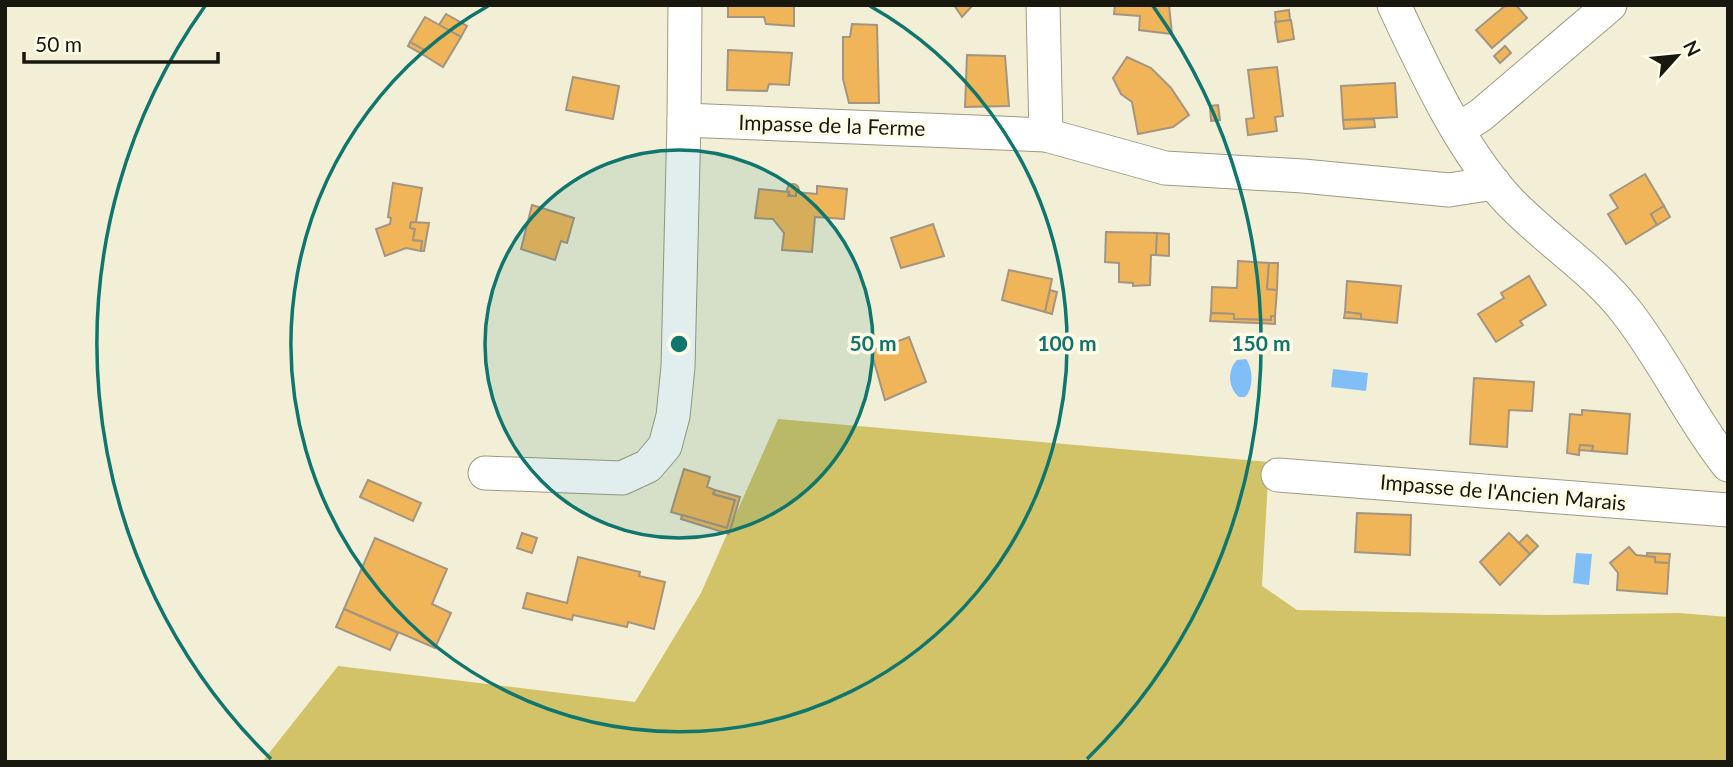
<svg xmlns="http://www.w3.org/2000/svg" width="1733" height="767" font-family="Lato,sans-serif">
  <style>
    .green { fill: #d2c368 }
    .water { fill: #81bef7 }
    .building { fill: #f1b559; stroke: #a49581; stroke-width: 2 }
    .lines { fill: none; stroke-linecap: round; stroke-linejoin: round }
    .minor-casing { stroke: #9e9a83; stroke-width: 35 }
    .minor { stroke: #fff; stroke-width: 33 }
    .ring { fill: none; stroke: #0f766e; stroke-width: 3.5 }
    .labels { text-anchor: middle; stroke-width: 7; stroke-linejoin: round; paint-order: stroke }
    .street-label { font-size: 21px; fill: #19180f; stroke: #fffce8 }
    .centre { fill: #0f766e; stroke: #fffce8; stroke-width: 3.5 }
    .ring-label { font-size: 21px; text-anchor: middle; font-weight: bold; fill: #0f766e; stroke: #fffce8; stroke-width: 7; stroke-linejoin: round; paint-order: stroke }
  </style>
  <rect width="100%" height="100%" fill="#f2efd6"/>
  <!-- green -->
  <polygon class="green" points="778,419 1269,462 1262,586 1297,610 1548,615 1679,613 1728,617 1728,762 262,762 338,666 635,702 701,593"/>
  <!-- water -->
  <g class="water">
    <path d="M1246 359C1253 368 1254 389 1245 397H1239C1228 388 1227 370 1237 360Z"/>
    <polygon points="1333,369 1368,373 1366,391 1331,387"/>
    <polygon points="1576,553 1592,554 1589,585 1573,583"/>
  </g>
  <!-- building -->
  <g class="building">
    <polygon points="728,5 794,5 794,26 766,24 764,17 728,17"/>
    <polygon points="954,5 973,5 962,17"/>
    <polygon points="1115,5 1169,5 1172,34 1139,30 1140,16 1114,14"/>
    <polygon points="1506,5 1516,5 1527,18 1492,48 1476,30"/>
    <polygon points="1289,10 1290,20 1276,22 1275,12"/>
    <polygon points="446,14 467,26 461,37 439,25"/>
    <polygon points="425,17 461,37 443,67 422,54 424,50 410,42"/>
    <polygon points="1291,20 1294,39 1278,42 1275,22"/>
    <polygon points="852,24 877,25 879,103 849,103 843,79 843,37 850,37"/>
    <polygon points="410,42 424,50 422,54 408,46"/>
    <polygon points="1505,46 1511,53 1500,63 1494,56"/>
    <polygon points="728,50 792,53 789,85 769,84 767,91 727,90"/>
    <polygon points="967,55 1005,56 1009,106 965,107"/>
    <polygon points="1127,57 1151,68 1171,88 1189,115 1173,127 1138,134 1132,102 1121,94 1113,78"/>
    <polygon points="1277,67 1283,116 1275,117 1277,131 1248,135 1246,119 1254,118 1248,70"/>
    <polygon points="573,77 619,86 613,119 566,110"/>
    <polygon points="1395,83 1397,117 1343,120 1341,86"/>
    <polygon points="1218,105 1220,120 1211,121 1210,106"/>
    <polygon points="1374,119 1375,127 1344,129 1343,120"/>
    <polygon points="1645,174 1664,206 1651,214 1657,225 1626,244 1608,214 1618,208 1610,195"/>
    <polygon points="393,183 422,188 416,222 411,222 410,228 415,229 413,240 422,241 421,251 406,248 385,256 376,229 390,224 391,218 388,217"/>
    <circle cx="793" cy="190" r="6"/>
    <polygon points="817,186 847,189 844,219 815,217 812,252 782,250 784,233 773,219 755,218 759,189 789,192 788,196 796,196 796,192 817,194"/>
    <polygon points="532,205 574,218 567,243 561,241 555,260 521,249"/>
    <polygon points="1664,206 1670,217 1657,225 1651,214"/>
    <polygon points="411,222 429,223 424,251 421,251 422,241 413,240 415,229 410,228"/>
    <polygon points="933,224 944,256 901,268 891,238"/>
    <polygon points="1106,232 1157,233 1156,255 1151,255 1150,285 1133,286 1133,283 1119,282 1119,263 1105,262"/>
    <polygon points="1157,233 1169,234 1169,256 1156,255"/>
    <polygon points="1238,261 1269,263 1267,289 1277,290 1275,316 1271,316 1271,320 1234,319 1234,314 1211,313 1212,287 1237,288"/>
    <polygon points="1269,263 1278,263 1277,290 1267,289"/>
    <polygon points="1009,270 1052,279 1045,312 1002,300"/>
    <polygon points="1529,276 1546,305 1520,321 1523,325 1496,342 1478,314 1504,298 1501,293"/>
    <polygon points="1347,281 1401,286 1397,323 1361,319 1361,314 1345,312"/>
    <polygon points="1050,290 1057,292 1052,314 1045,312"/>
    <polygon points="1345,312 1361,314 1361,319 1344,318"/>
    <polygon points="1211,313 1234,314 1234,319 1271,320 1271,316 1275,316 1275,324 1210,321"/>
    <polygon points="909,337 926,382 885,400 871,351"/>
    <polygon points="1474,378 1534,382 1532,411 1509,410 1507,447 1470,444"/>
    <polygon points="1582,410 1630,414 1627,454 1592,451 1593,446 1580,445 1579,455 1567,453 1570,414 1582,415"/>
    <polygon points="1580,445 1593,446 1592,451 1579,450"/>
    <polygon points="684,469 710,477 707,487 715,490 713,494 735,500 727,528 671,512"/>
    <polygon points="368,480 421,503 413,521 360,497"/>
    <polygon points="715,490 740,497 729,534 681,519 682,515 727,528 735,500 713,494"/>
    <polygon points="1357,513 1411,515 1410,555 1355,552"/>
    <polygon points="522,533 537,538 532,553 517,548"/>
    <polygon points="1509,533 1530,554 1500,585 1480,562"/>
    <polygon points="1527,535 1538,546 1530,554 1519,543"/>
    <polygon points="375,538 447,569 432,604 451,613 435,648 344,609"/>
    <polygon points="1629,547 1636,555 1655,557 1655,562 1669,563 1667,594 1617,590 1618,573 1610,563"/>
    <polygon points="1647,553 1670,554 1669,563 1655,562 1655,557 1647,556"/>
    <polygon points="578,557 640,572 639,576 665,582 654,629 628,622 627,627 573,615 572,620 523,608 527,593 567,603"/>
    <polygon points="344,609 398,633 390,650 336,627"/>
  </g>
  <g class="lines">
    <defs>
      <g id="minor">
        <polyline points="1043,5 1046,135"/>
        <path d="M1394 5C1424 69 1461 150 1509 201 1546 240 1592 268 1625 310 1664 359 1689 416 1728 465"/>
        <polyline points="684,120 685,5"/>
        <polyline points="1459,129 1481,115 1610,5"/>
        <polyline points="485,473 622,478 648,466 665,446 673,416 678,367 684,120 1046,135 1165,168 1303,176 1449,190 1494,183"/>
        <polyline points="1278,475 1728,510"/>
      </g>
    </defs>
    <!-- minor casing -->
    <use href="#minor" class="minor-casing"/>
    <!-- minor -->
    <use href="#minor" class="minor"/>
  </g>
  <!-- distance rings -->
  <circle cx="679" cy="344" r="194" fill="#0f766e" fill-opacity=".12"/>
  <g class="ring">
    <circle cx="679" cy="344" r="194"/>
    <path d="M870 6A388 388 0 1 1 488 6"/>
    <path d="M271 759A582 582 0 0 1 205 6M1153 6A582 582 0 0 1 1087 759"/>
  </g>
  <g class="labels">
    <!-- street labels -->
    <g class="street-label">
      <text transform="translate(832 126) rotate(2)" y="7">Impasse de la Ferme</text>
      <text transform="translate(1503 493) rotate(5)" y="7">Impasse de l'Ancien Marais</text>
    </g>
  </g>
  <circle cx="679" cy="344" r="10" class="centre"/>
  <g class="ring-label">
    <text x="873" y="351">50 m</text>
    <text x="1067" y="351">100 m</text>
    <text x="1261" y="351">150 m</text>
  </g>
  <!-- border -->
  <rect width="1733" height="767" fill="none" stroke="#19180f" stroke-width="14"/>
  <!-- north arrow -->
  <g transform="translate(1677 56) rotate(63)" stroke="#fffce8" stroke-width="5" paint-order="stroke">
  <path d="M0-5L12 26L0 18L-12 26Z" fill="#19180f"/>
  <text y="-10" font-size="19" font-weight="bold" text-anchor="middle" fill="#19180f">N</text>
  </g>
  <!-- scale -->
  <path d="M24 52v10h194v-10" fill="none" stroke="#19180f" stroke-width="3.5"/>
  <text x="35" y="52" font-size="21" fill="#19180f" stroke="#fffce8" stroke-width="5" paint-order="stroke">50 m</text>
</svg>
